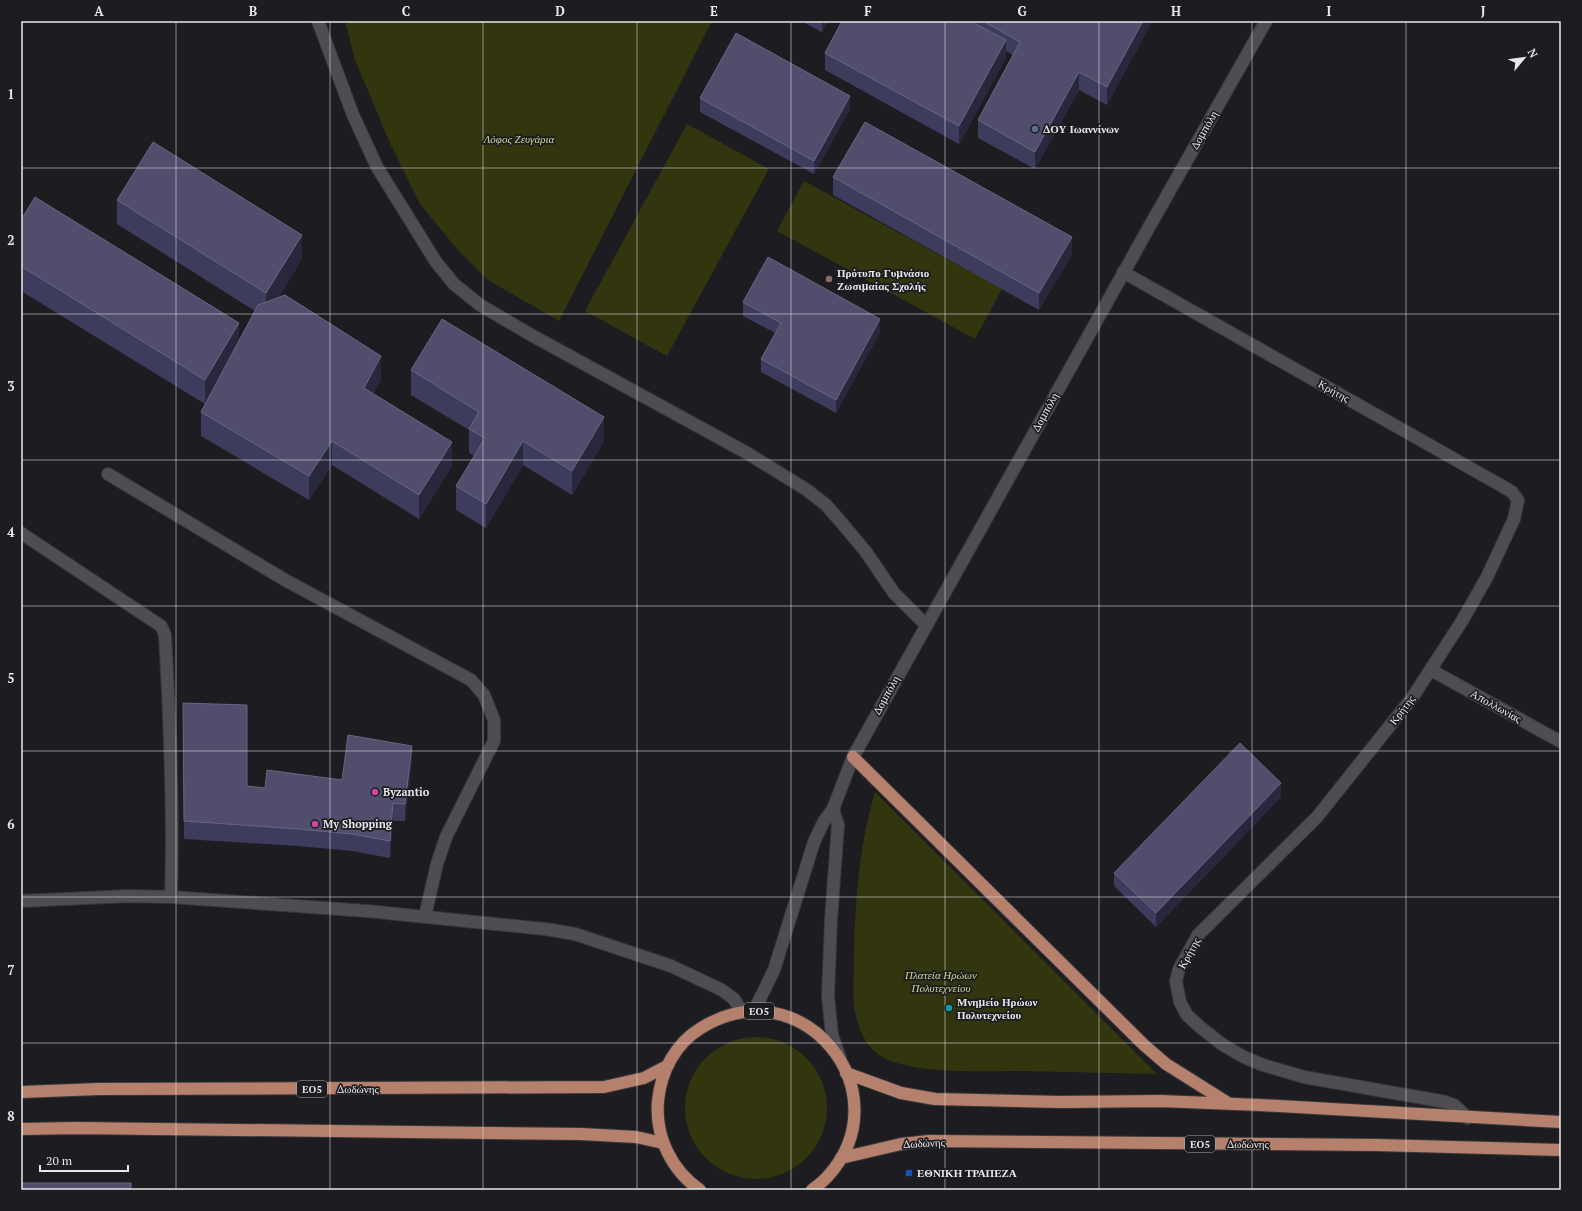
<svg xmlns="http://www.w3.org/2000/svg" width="1582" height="1211" font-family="'PT Serif',serif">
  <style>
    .green { fill: #33350f }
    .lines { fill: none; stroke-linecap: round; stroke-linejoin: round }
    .lane-casing { stroke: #38383c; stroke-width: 14 }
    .street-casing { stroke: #38383c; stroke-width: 14 }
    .secondary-casing { stroke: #38383c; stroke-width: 14 }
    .primary-casing { stroke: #38383c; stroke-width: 14 }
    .lane { stroke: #4d4d53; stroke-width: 12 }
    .street { stroke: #4d4d53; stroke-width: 12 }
    .secondary { stroke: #4d4d53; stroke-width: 12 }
    .primary { stroke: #b5816d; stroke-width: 12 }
    .wall { fill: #3e3c5d }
    .shaded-wall { fill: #29273e }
    .building { fill: #504e6c; stroke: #686680 }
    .grid { fill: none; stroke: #e8e8eb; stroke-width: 1; stroke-opacity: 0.55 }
    .service-dot { fill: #5c6f8a; stroke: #1c1c21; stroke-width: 1.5 }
    .education-dot { fill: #8d6e63; stroke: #1c1c21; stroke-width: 1.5 }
    .hotel-dot { fill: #d1479c; stroke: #1c1c21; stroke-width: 1.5 }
    .culture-dot { fill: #0f9aa8; stroke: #1c1c21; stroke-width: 1.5 }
    .transit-dot { fill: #1a4fb4; stroke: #1c1c21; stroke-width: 1.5 }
    .labels { text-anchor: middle; stroke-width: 3.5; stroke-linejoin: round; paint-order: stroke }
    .shield { fill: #1c1c21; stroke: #ababae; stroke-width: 1 }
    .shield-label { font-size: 10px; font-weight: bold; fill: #e8e8eb }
    .poi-label { font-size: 11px; font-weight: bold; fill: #e8e8eb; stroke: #1c1c21; text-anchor: start }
    .street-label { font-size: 11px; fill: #e8e8eb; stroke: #1c1c21 }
    .park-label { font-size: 11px; font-style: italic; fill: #d0d791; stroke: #1c1c21 }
    .neatline { fill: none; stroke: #e8e8eb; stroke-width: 1.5 }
    .grid-label { font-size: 13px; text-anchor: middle; font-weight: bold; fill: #e8e8eb }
  </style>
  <rect width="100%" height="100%" fill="#1c1c21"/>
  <!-- green -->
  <g class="green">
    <polygon points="345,21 712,21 559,321 488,280 457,249 420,204 390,143 355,60"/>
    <polygon points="687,124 769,169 667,356 585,311"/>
    <polygon points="804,181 1002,289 975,339 777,231"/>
    <path d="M875 792 1157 1074C1112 1073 1067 1072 1021 1071 985 1071 907 1075 879 1055 865 1046 858 1027 855 1011 852 994 854 974 854 957 855 900 859 847 875 792Z"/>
    <circle cx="756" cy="1108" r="71"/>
  </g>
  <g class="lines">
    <defs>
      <polyline id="lane" points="108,474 285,580 471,680 484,695 494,720 494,741 446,837 437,864 425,916"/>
      <g id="street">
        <polyline points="318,21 353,115 377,167 436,262 454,284 480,305 533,336 747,453 807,490 826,505 841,522 866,552 894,593 926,625"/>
        <polyline points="1123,272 1502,486 1512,492 1518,500 1514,519 1487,577 1462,621 1412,698 1317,817 1198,935 1179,969 1176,981 1180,1002 1187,1015 1200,1027 1223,1045 1244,1057 1263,1065 1304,1077 1446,1102 1454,1105 1468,1118"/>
        <path d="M21 533 161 626 165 635C170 722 174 810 171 897"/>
        <polyline points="1431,670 1561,742"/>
        <polyline points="21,901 129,896 171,897 367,911 545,929 575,934 671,966 722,990 734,999 742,1012"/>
      </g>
      <g id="secondary">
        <polyline points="833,809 838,825 831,920 828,996 832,1035 840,1058"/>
        <polyline points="754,1011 774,970 814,842 824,821 833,809 853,757 1148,229 1266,21"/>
      </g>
      <g id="primary">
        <polyline points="853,757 1144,1045 1166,1064 1228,1103"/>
        <polyline points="846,1073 901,1093 935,1099 1061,1102 1160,1101 1260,1105 1561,1122"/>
        <polyline points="21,1092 99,1089 604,1087 644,1078 667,1066"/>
        <polyline points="21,1129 77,1128 581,1134 636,1137 663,1143"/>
        <polyline points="841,1158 901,1144 929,1141 1377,1145 1561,1150"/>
        <path d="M700 1190C671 1170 655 1136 658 1101 661 1071 675 1044 701 1028 802 966 904 1092 828 1176 824 1181 817 1186 812 1190"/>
      </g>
    </defs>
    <!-- lane casing -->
    <use href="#lane" class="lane-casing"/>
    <!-- street casing -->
    <use href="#street" class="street-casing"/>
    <!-- secondary casing -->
    <use href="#secondary" class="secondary-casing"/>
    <!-- primary casing -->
    <use href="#primary" class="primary-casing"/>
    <!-- lane -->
    <use href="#lane" class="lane"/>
    <!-- street -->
    <use href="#street" class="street"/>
    <!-- secondary -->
    <use href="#secondary" class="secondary"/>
    <!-- primary -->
    <use href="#primary" class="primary"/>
  </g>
  <!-- wall -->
  <g class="wall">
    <polygon points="801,21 828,21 822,32"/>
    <polygon points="842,21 1152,21 1107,105 1079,90 1035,169 978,138 978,120 1013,55 1006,51 1006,58 959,144 825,70 825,53"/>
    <polygon points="700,98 850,109 814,174 700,112"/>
    <polygon points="833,177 1072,254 1039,310 833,195"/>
    <polygon points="117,200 302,259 278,298 381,380 373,394 452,466 419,519 332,465 309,500 201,436 201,412 209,397 205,404 21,291 21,220 239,340 255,311 117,224"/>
    <polygon points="743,302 880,332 836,413 761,372 761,359 775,333 743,316"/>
    <polygon points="411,370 604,441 572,495 523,465 486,528 456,510 456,486 474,456 469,453 469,430 411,395"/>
    <polygon points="183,703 247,786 265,788 342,780 412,763 405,821 393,821 390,858 352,851 298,846 184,839"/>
    <polygon points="1281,797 1156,927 1114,886 1114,873"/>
  </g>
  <!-- shaded-wall -->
  <g class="shaded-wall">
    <polygon points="822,21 828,21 822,32"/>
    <polygon points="1143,21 1152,21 1107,105 1107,87"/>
    <polygon points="1006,40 1006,58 959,144 959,126"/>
    <polygon points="1079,72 1079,90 1035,169 1035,152"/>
    <polygon points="850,96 850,109 814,174 814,161"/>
    <polygon points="302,235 302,259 266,317 266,293"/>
    <polygon points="1072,237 1072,254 1039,310 1039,293"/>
    <polygon points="880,319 880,332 836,413 836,400"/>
    <polygon points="239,323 239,347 205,404 205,380"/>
    <polygon points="381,356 381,380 364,412 364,388"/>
    <polygon points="604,417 604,441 572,495 572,471"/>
    <polygon points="332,441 332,465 309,500 309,476"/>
    <polygon points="523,441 523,465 486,528 486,504"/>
    <polygon points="452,442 452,466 419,519 419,495"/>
    <polygon points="412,746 412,763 405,821 405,804"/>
    <polygon points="1281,783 1281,797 1156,927 1156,913"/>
    <polygon points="393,803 393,821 390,858 390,841"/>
  </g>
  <!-- building -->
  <g class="building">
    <polygon points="842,21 970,21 1006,40 959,126 825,53"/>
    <polygon points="983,21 1143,21 1107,87 1079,72 1035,152 978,120 1020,42"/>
    <polygon points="736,33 850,96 814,161 700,98"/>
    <polygon points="865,122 1072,237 1039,293 833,177"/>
    <polygon points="153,142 302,235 266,293 117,200"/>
    <polygon points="35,197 239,323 205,380 21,266 21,220"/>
    <polygon points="768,257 880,319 836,400 761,359 781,323 743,302"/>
    <polygon points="285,295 381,356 364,388 452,442 419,495 332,441 309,476 201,412 258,305"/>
    <polygon points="442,319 604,417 572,471 523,441 486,504 456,486 485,438 469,429 479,412 411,370"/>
    <polygon points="183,703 247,705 247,786 265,788 267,770 342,780 348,735 412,746 405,804 393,803 390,841 352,834 298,829 184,821"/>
    <polygon points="1240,743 1281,783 1156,913 1114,873"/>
    <rect x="22" y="1183" width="109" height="7"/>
  </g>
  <!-- grid -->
  <path class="grid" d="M176 21V1190M330 21V1190M483 21V1190M637 21V1190M791 21V1190M945 21V1190M1099 21V1190M1252 21V1190M1406 21V1190M21 168H1561M21 314H1561M21 460H1561M21 606H1561M21 751H1561M21 897H1561M21 1043H1561"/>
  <!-- markers -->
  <circle class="service-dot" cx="1035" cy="129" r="4"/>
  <circle class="education-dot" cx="829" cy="279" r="4"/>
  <g class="hotel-dot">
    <circle cx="375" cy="792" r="4"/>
    <circle cx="315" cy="824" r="4"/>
  </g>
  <circle class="culture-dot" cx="949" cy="1008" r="4"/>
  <rect class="transit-dot" x="905" y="1169" width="8" height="8" rx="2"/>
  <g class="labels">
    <!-- shield labels -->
    <g class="shield">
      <rect x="744" y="1003" width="30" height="16" rx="3"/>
      <rect x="297" y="1081" width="30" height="16" rx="3"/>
      <rect x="1185" y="1136" width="30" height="16" rx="3"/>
    </g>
    <g class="shield-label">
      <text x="759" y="1015">ΕΟ5</text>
      <text x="312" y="1093">ΕΟ5</text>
      <text x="1200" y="1148">ΕΟ5</text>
    </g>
    <!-- poi labels -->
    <g class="poi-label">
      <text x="1043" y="133">ΔΟΥ Ιωαννίνων</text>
      <text x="837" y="277">Πρότυπο Γυμνάσιο<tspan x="837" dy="13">Ζωσιμαίας Σχολής</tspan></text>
      <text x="383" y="796">Byzantio</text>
      <text x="323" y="828">My Shopping</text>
      <text x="957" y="1006">Μνημείο Ηρώων<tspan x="957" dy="13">Πολυτεχνείου</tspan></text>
      <text x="917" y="1177">ΕΘΝΙΚΗ ΤΡΑΠΕΖΑ</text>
    </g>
    <!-- street labels -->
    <g class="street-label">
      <text transform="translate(1204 130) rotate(-60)" y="4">Δομπόλη</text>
      <text transform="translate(1334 391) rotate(29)" y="4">Κρήτης</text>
      <text transform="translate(1045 412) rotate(-61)" y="4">Δομπόλη</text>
      <text transform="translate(886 695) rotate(-61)" y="4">Δομπόλη</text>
      <text transform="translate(1496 706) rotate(29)" y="4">Απολλωνίας</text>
      <text transform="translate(1402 710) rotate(-53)" y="4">Κρήτης</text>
      <text transform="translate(1189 953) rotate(-61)" y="4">Κρήτης</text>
      <text x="358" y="1093">Δωδώνης</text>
      <text transform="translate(924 1143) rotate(-3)" y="4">Δωδώνης</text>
      <text x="1248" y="1148">Δωδώνης</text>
    </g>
    <!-- park labels -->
    <g class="park-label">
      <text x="519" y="143">Λόφος Ζευγάρια</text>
      <text x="941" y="979">Πλατεία Ηρώων<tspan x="941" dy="13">Πολυτεχνείου</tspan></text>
    </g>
  </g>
  <!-- border -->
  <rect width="1582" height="1211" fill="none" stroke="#1c1c21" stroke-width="44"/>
  <!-- north arrow -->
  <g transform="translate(1524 58) rotate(61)" stroke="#1c1c21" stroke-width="3" paint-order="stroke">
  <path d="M0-3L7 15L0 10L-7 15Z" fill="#e8e8eb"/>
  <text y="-6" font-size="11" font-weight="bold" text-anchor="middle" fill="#e8e8eb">N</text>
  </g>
  <!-- scale -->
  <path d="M40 1165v6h88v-6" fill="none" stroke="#e8e8eb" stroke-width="2"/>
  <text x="46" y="1165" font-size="12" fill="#e8e8eb" stroke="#1c1c21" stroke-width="3" paint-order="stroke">20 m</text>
  <rect x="22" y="22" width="1538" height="1167" class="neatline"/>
  <g class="grid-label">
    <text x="99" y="16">A</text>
    <text x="253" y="16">B</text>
    <text x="406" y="16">C</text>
    <text x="560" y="16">D</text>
    <text x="714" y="16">E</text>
    <text x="868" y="16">F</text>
    <text x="1022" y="16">G</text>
    <text x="1176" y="16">H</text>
    <text x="1329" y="16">I</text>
    <text x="1483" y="16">J</text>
    <text x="11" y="99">1</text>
    <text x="11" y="245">2</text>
    <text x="11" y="391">3</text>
    <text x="11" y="537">4</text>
    <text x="11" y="683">5</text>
    <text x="11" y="829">6</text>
    <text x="11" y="975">7</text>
    <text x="11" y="1121">8</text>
  </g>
</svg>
